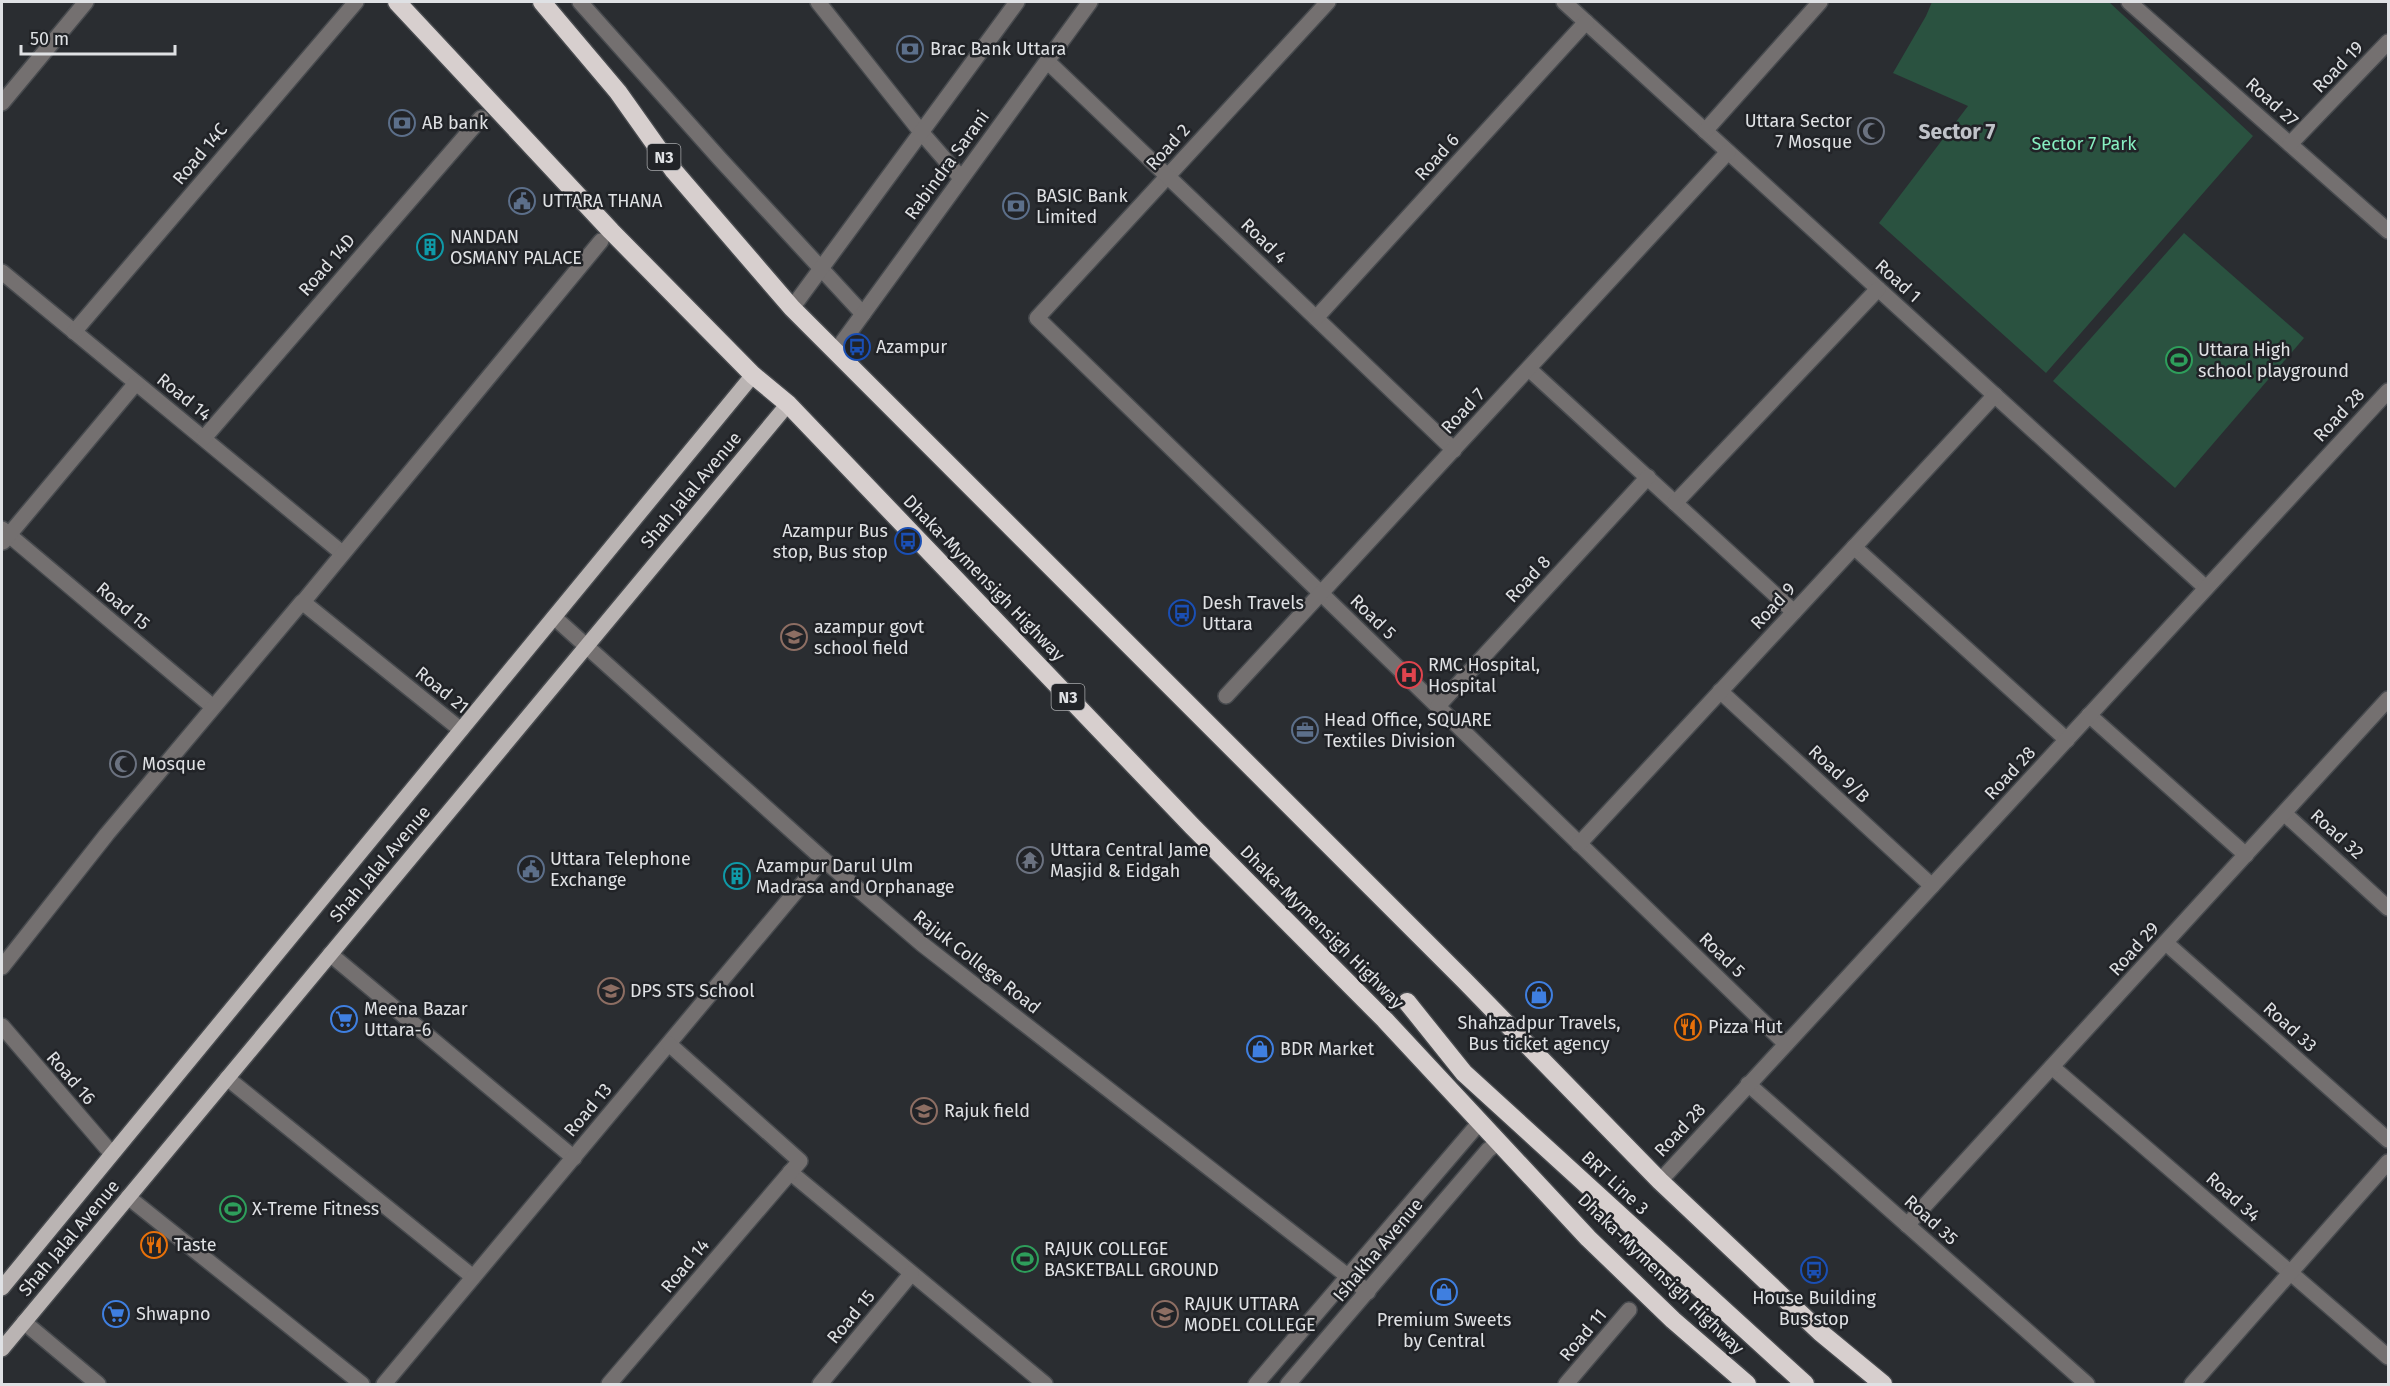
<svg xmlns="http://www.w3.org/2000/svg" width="2390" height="1386" font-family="'Fira Sans',sans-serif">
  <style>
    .green { fill: #2a5240 }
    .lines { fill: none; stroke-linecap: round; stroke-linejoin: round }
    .minor-casing { stroke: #474a4e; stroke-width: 18 }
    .major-casing { stroke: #474a4e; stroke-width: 18 }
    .highway-casing { stroke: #474a4e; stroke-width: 21 }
    .minor { stroke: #747070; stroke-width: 15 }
    .major { stroke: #bab4b3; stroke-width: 15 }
    .highway { stroke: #d7cfce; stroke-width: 18 }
    .labels { text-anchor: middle; stroke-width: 5; stroke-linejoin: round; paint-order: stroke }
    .shield { fill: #212327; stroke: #a6a8ab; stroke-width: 1.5 }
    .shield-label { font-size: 16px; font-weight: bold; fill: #dfe1e4 }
    .poi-label { font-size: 18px; fill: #dfe1e4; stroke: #212327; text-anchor: start }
    .street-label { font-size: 18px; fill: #dfe1e4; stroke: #212327 }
    .park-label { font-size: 18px; fill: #87efc1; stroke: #212327 }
    .quarter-label { font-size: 21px; font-weight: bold; fill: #c0c3c9; stroke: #212327 }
  </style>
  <rect width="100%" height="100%" fill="#2a2d31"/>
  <!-- green -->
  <g class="green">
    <polygon points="1932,2 2109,2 2253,136 2046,373 1879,223 1968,106 1893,73 1926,16"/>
    <polygon points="2184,233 2304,338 2175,488 2053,381"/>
  </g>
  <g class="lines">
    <defs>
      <g id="minor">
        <polyline points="580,2 720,159 863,314"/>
        <polyline points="818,2 921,132 961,178"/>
        <polyline points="1328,2 1037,318 1786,1044"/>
        <polyline points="1564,2 2206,588"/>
        <polyline points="2129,2 2388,231"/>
        <polyline points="1047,61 1454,450"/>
        <polyline points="2,103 86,2"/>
        <polyline points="1705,131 1820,2"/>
        <polyline points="2290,144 2388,42"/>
        <polyline points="2,272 342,553"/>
        <polyline points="792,308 1017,2"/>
        <polyline points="1316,318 1586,22"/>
        <polyline points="74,332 356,2"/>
        <polyline points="836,351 1090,2"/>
        <polyline points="1529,369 1794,612"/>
        <polyline points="204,438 481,118"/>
        <polyline points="1675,503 1878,289"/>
        <polyline points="2,529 213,707"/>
        <polyline points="3,542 136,383"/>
        <polyline points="1854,547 2067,740"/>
        <polyline points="554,617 823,859 922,944 1368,1292"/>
        <polyline points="1720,691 1932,886"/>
        <polyline points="1226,696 1728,152"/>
        <polyline points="1438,706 1648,477"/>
        <polyline points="2089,715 2246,855"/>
        <polyline points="2285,814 2388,908"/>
        <polyline points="1579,844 1995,395"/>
        <polyline points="2166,943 2388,1140"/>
        <polyline points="330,954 574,1158"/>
        <polyline points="2,967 107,834 302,602 461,730 303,602 601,241"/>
        <polyline points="2,1026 112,1154"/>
        <polyline points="2052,1067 2388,1357"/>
        <polyline points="227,1078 473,1277"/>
        <polyline points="1748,1084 2087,1384"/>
        <polyline points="790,1172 1045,1384"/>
        <polyline points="1660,1181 2388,391"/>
        <polyline points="128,1197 362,1384"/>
        <polyline points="1907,1225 2388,699"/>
        <polyline points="24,1322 98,1384"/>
        <polyline points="384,1384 823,859"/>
        <polyline points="609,1384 800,1161 669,1044"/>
        <polyline points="820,1384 911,1274"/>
        <polyline points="1256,1384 1480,1122"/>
        <polyline points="1288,1384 1488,1150 1499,1142"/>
        <polyline points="1566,1384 1629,1310"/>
        <polyline points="2192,1384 2388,1162"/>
      </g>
      <g id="major">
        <polyline points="2,1288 753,375"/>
        <polyline points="2,1349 788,404"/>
      </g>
      <g id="highway">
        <polyline points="397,2 611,231 753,375 788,404 1192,826 1385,1020 1588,1238 1673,1320 1747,1384"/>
        <polyline points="542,2 618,92 674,171 792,308 1464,980 1660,1181 1820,1332 1883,1384"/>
        <polyline points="1407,1002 1464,1073 1805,1384"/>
      </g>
    </defs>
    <!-- minor casing -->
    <use href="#minor" class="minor-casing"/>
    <!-- major casing -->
    <use href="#major" class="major-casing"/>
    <!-- highway casing -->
    <use href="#highway" class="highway-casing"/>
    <!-- minor -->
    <use href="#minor" class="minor"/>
    <!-- major -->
    <use href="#major" class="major"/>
    <!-- highway -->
    <use href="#highway" class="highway"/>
  </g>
  <!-- icons -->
  <defs>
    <symbol id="bank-ring" viewBox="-11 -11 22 22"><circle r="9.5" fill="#212327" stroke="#5c6f8a" stroke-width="1.5"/><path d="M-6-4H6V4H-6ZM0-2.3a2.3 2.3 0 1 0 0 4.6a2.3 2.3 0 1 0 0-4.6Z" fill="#5c6f8a"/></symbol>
    <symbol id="mosque-ring" viewBox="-11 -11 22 22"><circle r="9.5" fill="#212327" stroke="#6b7280" stroke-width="1.5"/><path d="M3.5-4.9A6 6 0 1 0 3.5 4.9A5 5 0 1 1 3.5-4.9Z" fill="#6b7280"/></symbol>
    <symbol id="civic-ring" viewBox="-11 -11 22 22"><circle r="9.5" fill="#212327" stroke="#5c6f8a" stroke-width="1.5"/><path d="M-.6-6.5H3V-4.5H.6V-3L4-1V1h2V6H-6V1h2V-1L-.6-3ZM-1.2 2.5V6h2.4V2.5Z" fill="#5c6f8a"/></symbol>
    <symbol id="building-ring" viewBox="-11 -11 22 22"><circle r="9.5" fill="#212327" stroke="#0f9aa8" stroke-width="1.5"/><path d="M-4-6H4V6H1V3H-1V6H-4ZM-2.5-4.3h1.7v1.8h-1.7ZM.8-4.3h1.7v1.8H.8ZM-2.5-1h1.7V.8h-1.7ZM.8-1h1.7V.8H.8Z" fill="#0f9aa8"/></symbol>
    <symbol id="bus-ring" viewBox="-11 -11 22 22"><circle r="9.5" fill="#212327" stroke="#1a4fb4" stroke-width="1.5"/><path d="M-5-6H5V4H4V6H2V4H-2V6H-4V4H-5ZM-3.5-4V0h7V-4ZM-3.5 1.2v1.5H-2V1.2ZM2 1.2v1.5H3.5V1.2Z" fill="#1a4fb4"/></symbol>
    <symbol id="stadium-ring" viewBox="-11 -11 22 22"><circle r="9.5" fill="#212327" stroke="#2e9e5b" stroke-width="1.5"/><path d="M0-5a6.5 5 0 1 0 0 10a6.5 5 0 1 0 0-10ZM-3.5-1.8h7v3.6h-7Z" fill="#2e9e5b"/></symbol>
    <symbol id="university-ring" viewBox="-11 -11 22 22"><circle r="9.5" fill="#212327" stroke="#8d6e63" stroke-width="1.5"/><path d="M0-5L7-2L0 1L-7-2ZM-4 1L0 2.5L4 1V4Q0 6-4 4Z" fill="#8d6e63"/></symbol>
    <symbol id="hospital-ring" viewBox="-11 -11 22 22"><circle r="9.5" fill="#212327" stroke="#e0444e" stroke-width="1.5"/><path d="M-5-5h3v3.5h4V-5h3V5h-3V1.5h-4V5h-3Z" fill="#e0444e"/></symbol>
    <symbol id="office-ring" viewBox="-11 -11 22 22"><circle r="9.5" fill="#212327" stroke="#5c6f8a" stroke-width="1.5"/><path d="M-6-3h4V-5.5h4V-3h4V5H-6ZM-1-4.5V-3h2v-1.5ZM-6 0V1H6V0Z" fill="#5c6f8a"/></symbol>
    <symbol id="temple-ring" viewBox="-11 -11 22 22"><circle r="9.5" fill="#212327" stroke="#6b7280" stroke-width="1.5"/><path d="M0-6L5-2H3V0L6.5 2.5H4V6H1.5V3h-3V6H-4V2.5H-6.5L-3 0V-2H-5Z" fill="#6b7280"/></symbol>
    <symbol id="school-ring" viewBox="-11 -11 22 22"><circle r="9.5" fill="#212327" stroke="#8d6e63" stroke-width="1.5"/><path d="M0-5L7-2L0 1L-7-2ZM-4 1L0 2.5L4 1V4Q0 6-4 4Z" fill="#8d6e63"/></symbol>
    <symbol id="shop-ring" viewBox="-11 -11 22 22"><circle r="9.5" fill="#212327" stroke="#3f7fe0" stroke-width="1.5"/><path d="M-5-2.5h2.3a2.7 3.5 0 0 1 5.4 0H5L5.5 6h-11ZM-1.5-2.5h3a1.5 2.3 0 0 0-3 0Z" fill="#3f7fe0"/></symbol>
    <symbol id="supermarket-ring" viewBox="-11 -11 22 22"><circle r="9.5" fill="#212327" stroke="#3f7fe0" stroke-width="1.5"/><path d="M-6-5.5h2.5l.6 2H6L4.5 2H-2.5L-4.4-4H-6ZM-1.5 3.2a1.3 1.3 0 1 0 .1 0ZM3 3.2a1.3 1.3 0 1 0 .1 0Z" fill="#3f7fe0"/></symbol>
    <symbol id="restaurant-ring" viewBox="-11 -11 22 22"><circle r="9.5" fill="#212327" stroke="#e8710a" stroke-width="1.5"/><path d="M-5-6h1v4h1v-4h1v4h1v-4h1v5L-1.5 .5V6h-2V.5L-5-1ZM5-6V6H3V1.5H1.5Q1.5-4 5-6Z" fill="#e8710a"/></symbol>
  </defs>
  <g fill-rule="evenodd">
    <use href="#bank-ring" x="895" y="34" width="30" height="30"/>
    <use href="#bank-ring" x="387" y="108" width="30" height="30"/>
    <use href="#mosque-ring" x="1856" y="116" width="30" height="30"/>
    <use href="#civic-ring" x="507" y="186" width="30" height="30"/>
    <use href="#bank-ring" x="1001" y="191" width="30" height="30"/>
    <use href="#building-ring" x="415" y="232" width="30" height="30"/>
    <use href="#bus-ring" x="842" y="332" width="30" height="30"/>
    <use href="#stadium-ring" x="2164" y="345" width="30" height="30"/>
    <use href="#bus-ring" x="893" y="526" width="30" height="30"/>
    <use href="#bus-ring" x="1167" y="598" width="30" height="30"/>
    <use href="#university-ring" x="779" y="622" width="30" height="30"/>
    <use href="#hospital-ring" x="1394" y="660" width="30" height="30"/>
    <use href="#office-ring" x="1290" y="715" width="30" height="30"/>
    <use href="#mosque-ring" x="108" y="749" width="30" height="30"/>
    <use href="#temple-ring" x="1015" y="845" width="30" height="30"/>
    <use href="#civic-ring" x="516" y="854" width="30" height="30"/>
    <use href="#building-ring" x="722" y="861" width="30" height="30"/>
    <use href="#school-ring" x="596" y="976" width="30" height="30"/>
    <use href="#shop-ring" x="1524" y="980" width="30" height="30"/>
    <use href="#supermarket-ring" x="329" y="1004" width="30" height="30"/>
    <use href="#restaurant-ring" x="1673" y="1012" width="30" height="30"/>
    <use href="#shop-ring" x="1245" y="1034" width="30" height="30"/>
    <use href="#school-ring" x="909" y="1096" width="30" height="30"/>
    <use href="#stadium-ring" x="218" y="1194" width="30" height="30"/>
    <use href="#restaurant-ring" x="139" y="1230" width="30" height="30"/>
    <use href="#stadium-ring" x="1010" y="1244" width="30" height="30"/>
    <use href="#bus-ring" x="1799" y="1255" width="30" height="30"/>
    <use href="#shop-ring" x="1429" y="1277" width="30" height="30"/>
    <use href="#supermarket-ring" x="101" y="1299" width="30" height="30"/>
    <use href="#university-ring" x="1150" y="1299" width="30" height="30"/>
  </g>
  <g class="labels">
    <!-- shield labels -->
    <g class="shield">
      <rect x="647.5" y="144" width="33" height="26" rx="4.5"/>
      <rect x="1051.5" y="684" width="33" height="26" rx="4.5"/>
    </g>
    <g class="shield-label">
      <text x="664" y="163">N3</text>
      <text x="1068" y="703">N3</text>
    </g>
    <!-- poi labels -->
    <g class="poi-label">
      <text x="930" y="55">Brac Bank Uttara</text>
      <text x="1852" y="127" text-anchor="end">Uttara Sector<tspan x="1852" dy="21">7 Mosque</tspan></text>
      <text x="422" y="129">AB bank</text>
      <text x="1036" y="202">BASIC Bank<tspan x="1036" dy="21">Limited</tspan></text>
      <text x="542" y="207">UTTARA THANA</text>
      <text x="450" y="243">NANDAN<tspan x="450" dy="21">OSMANY PALACE</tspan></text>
      <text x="876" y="353">Azampur</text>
      <text x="2198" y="356">Uttara High<tspan x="2198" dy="21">school playground</tspan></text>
      <text x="888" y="537" text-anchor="end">Azampur Bus<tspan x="888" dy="21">stop, Bus stop</tspan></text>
      <text x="1202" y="609">Desh Travels<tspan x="1202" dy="21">Uttara</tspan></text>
      <text x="814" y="633">azampur govt<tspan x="814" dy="21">school field</tspan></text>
      <text x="1428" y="671">RMC Hospital,<tspan x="1428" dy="21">Hospital</tspan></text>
      <text x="1324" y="726">Head Office, SQUARE<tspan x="1324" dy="21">Textiles Division</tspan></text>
      <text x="142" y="770">Mosque</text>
      <text x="1050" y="856">Uttara Central Jame<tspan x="1050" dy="21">Masjid &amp; Eidgah</tspan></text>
      <text x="550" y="865">Uttara Telephone<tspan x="550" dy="21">Exchange</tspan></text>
      <text x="756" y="872">Azampur Darul Ulm<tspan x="756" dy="21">Madrasa and Orphanage</tspan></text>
      <text x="630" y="997">DPS STS School</text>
      <text x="364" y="1015">Meena Bazar<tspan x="364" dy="21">Uttara-6</tspan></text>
      <text x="1539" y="1029" text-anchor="middle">Shahzadpur Travels,<tspan x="1539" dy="21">Bus ticket agency</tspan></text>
      <text x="1708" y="1033">Pizza Hut</text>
      <text x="1280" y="1055">BDR Market</text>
      <text x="944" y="1117">Rajuk field</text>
      <text x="252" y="1215">X-Treme Fitness</text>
      <text x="174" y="1251">Taste</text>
      <text x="1044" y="1255">RAJUK COLLEGE<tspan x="1044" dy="21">BASKETBALL GROUND</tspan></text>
      <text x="1814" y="1304" text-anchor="middle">House Building<tspan x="1814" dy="21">Bus stop</tspan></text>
      <text x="1184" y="1310">RAJUK UTTARA<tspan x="1184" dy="21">MODEL COLLEGE</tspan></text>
      <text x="136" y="1320">Shwapno</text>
      <text x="1444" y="1326" text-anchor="middle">Premium Sweets<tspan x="1444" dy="21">by Central</tspan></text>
    </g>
    <!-- street labels -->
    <g class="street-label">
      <text transform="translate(2338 67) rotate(-46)" y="6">Road 19</text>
      <text transform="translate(2272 102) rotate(42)" y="6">Road 27</text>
      <text transform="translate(1168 147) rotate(-48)" y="6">Road 2</text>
      <text transform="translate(200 154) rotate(-50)" y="6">Road 14C</text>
      <text transform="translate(1437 157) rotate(-48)" y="6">Road 6</text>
      <text transform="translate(947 165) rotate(-54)" y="6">Rabindra Sarani</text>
      <text transform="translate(1264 241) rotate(44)" y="6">Road 4</text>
      <text transform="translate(327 265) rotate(-49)" y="6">Road 14D</text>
      <text transform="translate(1898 281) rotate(42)" y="6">Road 1</text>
      <text transform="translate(184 397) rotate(39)" y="6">Road 14</text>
      <text transform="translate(1463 411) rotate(-47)" y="6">Road 7</text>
      <text transform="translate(2339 415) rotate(-47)" y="6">Road 28</text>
      <text transform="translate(691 490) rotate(-50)" y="6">Shah Jalal Avenue</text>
      <text transform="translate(984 578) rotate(46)" y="6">Dhaka-Mymensigh Highway</text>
      <text transform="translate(1528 579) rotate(-47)" y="6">Road 8</text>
      <text transform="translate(123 606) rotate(40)" y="6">Road 15</text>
      <text transform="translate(1773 606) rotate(-47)" y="6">Road 9</text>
      <text transform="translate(1373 617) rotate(44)" y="6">Road 5</text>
      <text transform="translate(442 690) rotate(39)" y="6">Road 21</text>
      <text transform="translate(2010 773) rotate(-47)" y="6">Road 28</text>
      <text transform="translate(1839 774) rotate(43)" y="6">Road 9/B</text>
      <text transform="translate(2337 834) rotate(42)" y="6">Road 32</text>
      <text transform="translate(380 864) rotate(-50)" y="6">Shah Jalal Avenue</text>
      <text transform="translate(1322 927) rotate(45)" y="6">Dhaka-Mymensigh Highway</text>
      <text transform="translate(2134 949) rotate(-48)" y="6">Road 29</text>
      <text transform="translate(1722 955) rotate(44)" y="6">Road 5</text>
      <text transform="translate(977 962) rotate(38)" y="6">Rajuk College Road</text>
      <text transform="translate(2290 1027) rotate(42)" y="6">Road 33</text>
      <text transform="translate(71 1078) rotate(49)" y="6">Road 16</text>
      <text transform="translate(588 1110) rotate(-50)" y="6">Road 13</text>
      <text transform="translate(1680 1130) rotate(-47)" y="6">Road 28</text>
      <text transform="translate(1615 1183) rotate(43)" y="6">BRT Line 3</text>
      <text transform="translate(2233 1197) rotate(41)" y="6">Road 34</text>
      <text transform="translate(1931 1220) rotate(42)" y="6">Road 35</text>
      <text transform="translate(69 1238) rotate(-50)" y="6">Shah Jalal Avenue</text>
      <text transform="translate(1378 1250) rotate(-50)" y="6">Ishakha Avenue</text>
      <text transform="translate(685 1266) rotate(-50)" y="6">Road 14</text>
      <text transform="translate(1661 1274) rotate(44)" y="6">Dhaka-Mymensigh Highway</text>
      <text transform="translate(851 1317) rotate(-50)" y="6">Road 15</text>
      <text transform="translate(1583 1335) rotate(-50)" y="6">Road 11</text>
    </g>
    <!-- park labels -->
    <g class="park-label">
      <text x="2084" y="150">Sector 7 Park</text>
    </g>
    <!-- quarter labels -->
    <g class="quarter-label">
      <text x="1957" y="139">Sector 7</text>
    </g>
  </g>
  <!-- border -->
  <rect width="2390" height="1386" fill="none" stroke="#dfe1e4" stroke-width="6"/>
  <!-- scale -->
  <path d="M21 45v9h154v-9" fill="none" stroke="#dfe1e4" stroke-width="3"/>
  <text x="30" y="45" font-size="18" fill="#dfe1e4" stroke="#212327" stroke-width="4.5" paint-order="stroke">50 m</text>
</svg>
